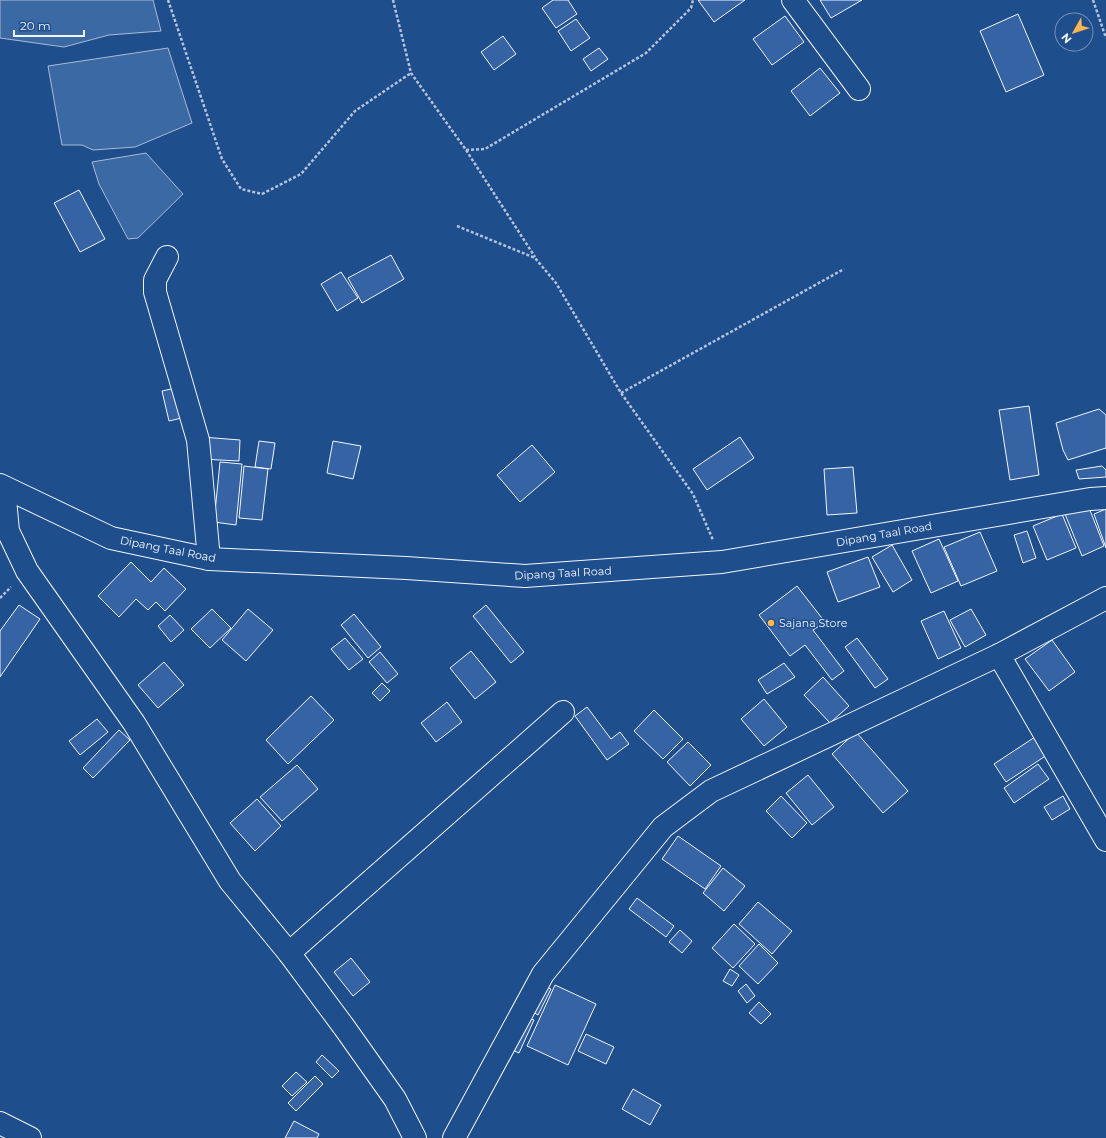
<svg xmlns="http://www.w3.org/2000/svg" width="1106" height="1138" font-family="Montserrat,sans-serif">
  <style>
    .water { fill: #3b69a3; stroke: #a8bbd7 }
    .building { fill: #3563a3; stroke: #f2f6ff }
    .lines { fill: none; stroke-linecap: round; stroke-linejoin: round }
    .minor-casing { stroke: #f2f6ff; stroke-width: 24 }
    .major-casing { stroke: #f2f6ff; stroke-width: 24 }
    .path { stroke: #b3c4dc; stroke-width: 2.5; stroke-dasharray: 3 2; stroke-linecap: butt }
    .minor { stroke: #1f4e8c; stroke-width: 22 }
    .major { stroke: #1f4e8c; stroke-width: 22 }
    .poi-dot { fill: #ffb74d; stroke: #1f4e8c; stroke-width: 1.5 }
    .labels { text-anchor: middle; stroke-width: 3; stroke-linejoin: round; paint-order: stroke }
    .street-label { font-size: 11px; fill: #f2f6ff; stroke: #1f4e8c }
    .poi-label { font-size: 11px; fill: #f2f6ff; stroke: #1f4e8c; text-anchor: start }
  </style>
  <rect width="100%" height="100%" fill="#1f4e8c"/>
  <!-- water -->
  <g class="water">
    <polygon points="0,0 153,0 161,31 109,35 64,47 0,38"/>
    <polygon points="168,48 192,123 135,147 93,150 82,145 62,145 48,66"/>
    <polygon points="146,153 183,194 138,238 128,239 99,184 92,162"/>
  </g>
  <!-- building -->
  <g class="building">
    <polygon points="553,0 568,0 577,14 556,28 542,8"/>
    <polygon points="698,0 745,0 714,22"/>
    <polygon points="820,0 862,0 831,18"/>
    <polygon points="1018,14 1044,75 1006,92 980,31"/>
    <polygon points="785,16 804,42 772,65 753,39"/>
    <polygon points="576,19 590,38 571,51 558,31"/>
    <polygon points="503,36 516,54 494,70 481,52"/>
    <polygon points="599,48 608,59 591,71 583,59"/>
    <polygon points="820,68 840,93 810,116 791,91"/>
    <polygon points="79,190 105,239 80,252 54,203"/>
    <polygon points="391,255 404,279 362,303 348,278"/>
    <polygon points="341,272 358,298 337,311 321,284"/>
    <polygon points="180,387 186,417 169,421 162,391"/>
    <polygon points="1029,406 1039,475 1010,480 999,410"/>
    <polygon points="1099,409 1106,415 1106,448 1068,460 1063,450 1056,423"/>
    <polygon points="202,437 240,440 239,461 201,459"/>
    <polygon points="740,437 754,458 707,490 693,469"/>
    <polygon points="259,441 275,443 271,469 255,467"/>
    <polygon points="333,441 361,446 353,479 327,473"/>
    <polygon points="532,445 555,472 520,502 497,475"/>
    <polygon points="220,462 242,464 236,525 214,522"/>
    <polygon points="244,466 268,469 262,520 239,518"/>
    <polygon points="1102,466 1106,470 1106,477 1079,479 1076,470"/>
    <polygon points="853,467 857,513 827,515 824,469"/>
    <polygon points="1088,505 1104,546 1082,556 1065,514"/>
    <polygon points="1106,509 1106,548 1094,514"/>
    <polygon points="1062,514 1076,548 1047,560 1033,526"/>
    <polygon points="1027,531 1036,558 1023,563 1014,535"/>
    <polygon points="980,532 997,571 961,586 944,547"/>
    <polygon points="939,539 958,581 931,593 912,551"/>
    <polygon points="892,545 912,580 893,592 872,557"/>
    <polygon points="868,557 880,587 838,602 827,572"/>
    <polygon points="131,562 151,582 164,568 186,589 165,611 156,602 148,610 136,599 119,617 98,596"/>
    <polygon points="797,586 825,622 813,630 844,671 832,680 805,645 790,656 759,615"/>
    <polygon points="19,605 40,619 0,677 0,631"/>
    <polygon points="486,605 524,652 511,663 473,616"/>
    <polygon points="212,609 231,628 210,648 191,629"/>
    <polygon points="248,609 273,630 246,661 222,640"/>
    <polygon points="971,609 986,635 965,647 950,620"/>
    <polygon points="944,611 961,648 938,659 921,621"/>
    <polygon points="354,614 381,647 368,658 341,625"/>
    <polygon points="170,615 184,630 171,642 158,626"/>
    <polygon points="345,638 363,659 349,670 331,649"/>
    <polygon points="857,638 888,679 875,688 845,647"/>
    <polygon points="1052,640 1075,672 1049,691 1025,659"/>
    <polygon points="471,651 496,682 475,699 450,668"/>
    <polygon points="380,652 398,674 387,683 369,662"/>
    <polygon points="164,662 184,685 158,708 138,685"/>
    <polygon points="784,663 795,677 767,694 758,680"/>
    <polygon points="823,677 849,706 830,723 804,695"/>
    <polygon points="382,683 390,691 380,701 372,693"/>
    <polygon points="311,696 334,720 288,764 266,740"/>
    <polygon points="764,699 787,727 764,746 741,719"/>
    <polygon points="447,702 462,722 436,742 421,723"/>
    <polygon points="587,707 611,739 620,732 629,744 607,760 575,716"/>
    <polygon points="654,710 683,739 663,759 634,731"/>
    <polygon points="97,719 108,732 80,755 69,741"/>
    <polygon points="119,730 130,740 93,778 83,768"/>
    <polygon points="856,732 908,791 883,813 832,754"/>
    <polygon points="1038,735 1050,753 1006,782 994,764"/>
    <polygon points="688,742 711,765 690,786 667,762"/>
    <polygon points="1038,764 1049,779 1014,803 1004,788"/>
    <polygon points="297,765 318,789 282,821 260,797"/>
    <polygon points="808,775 834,807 812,825 786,793"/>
    <polygon points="781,796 807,823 792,838 766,811"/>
    <polygon points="1063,796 1070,809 1052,820 1044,807"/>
    <polygon points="257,799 281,826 255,851 230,823"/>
    <polygon points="678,836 721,866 705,889 662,859"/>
    <polygon points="723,868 745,886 724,911 703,893"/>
    <polygon points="637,898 674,926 666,937 629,909"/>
    <polygon points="758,902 792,931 772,954 739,924"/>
    <polygon points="734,924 755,944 733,968 712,948"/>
    <polygon points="680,930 692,941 682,953 669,942"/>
    <polygon points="759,944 778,963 758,984 739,966"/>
    <polygon points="351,958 370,982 353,996 334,972"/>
    <polygon points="730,969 739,975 732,986 723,981"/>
    <polygon points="541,984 551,989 538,1015 528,1009"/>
    <polygon points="746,984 755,996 747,1003 738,991"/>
    <polygon points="555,985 596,1004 568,1065 527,1046"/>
    <polygon points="759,1002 771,1014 761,1024 749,1013"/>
    <polygon points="525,1016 534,1020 519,1053 510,1049"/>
    <polygon points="586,1034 614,1047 606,1064 578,1051"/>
    <polygon points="322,1055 339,1071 332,1078 316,1062"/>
    <polygon points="296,1072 307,1082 292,1096 282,1086"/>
    <polygon points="315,1076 323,1084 296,1111 288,1103"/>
    <polygon points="633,1089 661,1105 650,1125 622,1109"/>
    <polygon points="294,1121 319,1134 317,1138 285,1138"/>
  </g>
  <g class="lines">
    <defs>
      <g id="minor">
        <polyline points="793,0 859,89"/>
        <polyline points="167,257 155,280 155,292 198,440 209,559"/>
        <polyline points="4,488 8,531 27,571 134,723 230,881 289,953 344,1027 395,1099 415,1138"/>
        <polyline points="999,655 1106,840"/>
        <polyline points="289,953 563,712"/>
        <polyline points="0,1123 30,1138"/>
        <polyline points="454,1138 543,974 663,827 711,791 999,655 1106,598"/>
      </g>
      <polyline id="major" points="0,485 111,538 209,559 406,568 525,576 722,562 1090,499 1106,498"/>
    </defs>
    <!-- minor casing -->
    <use href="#minor" class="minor-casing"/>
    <!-- major casing -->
    <use href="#major" class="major-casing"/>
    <!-- path -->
    <g class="path">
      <polyline points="168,0 222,159 241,189 262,194 301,174 355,111 411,73"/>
      <polyline points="393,0 411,73 466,150 535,257"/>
      <polyline points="1093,0 1106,38"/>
      <polyline points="466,150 485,149 646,53 691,8 693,0"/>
      <polyline points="457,226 535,258 556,283 621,393 693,494 713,540"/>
      <polyline points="621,393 844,269"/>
      <polyline points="0,598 11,587"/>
    </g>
    <!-- minor -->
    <use href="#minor" class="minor"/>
    <!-- major -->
    <use href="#major" class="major"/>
  </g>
  <!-- markers -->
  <circle class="poi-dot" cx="771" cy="623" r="4"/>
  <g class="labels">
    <!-- street labels -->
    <g class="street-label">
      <text transform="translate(884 534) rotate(-10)" y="4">Dipang Taal Road</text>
      <text transform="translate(168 549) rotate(11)" y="4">Dipang Taal Road</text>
      <text transform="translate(563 573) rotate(-3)" y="4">Dipang Taal Road</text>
    </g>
    <!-- poi labels -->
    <g class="poi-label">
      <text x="779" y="627">Sajana Store</text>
    </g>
  </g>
  <!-- north arrow -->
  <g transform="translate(1074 32) rotate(231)"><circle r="19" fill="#1f4e8c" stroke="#7391ba"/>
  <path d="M0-3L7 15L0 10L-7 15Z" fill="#ffb74d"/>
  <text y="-6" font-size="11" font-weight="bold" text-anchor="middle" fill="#f2f6ff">N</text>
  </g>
  <!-- scale -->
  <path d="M14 30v6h70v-6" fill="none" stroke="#f2f6ff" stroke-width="2"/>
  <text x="20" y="30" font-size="12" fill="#f2f6ff" stroke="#1f4e8c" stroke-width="3" paint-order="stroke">20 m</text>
</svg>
